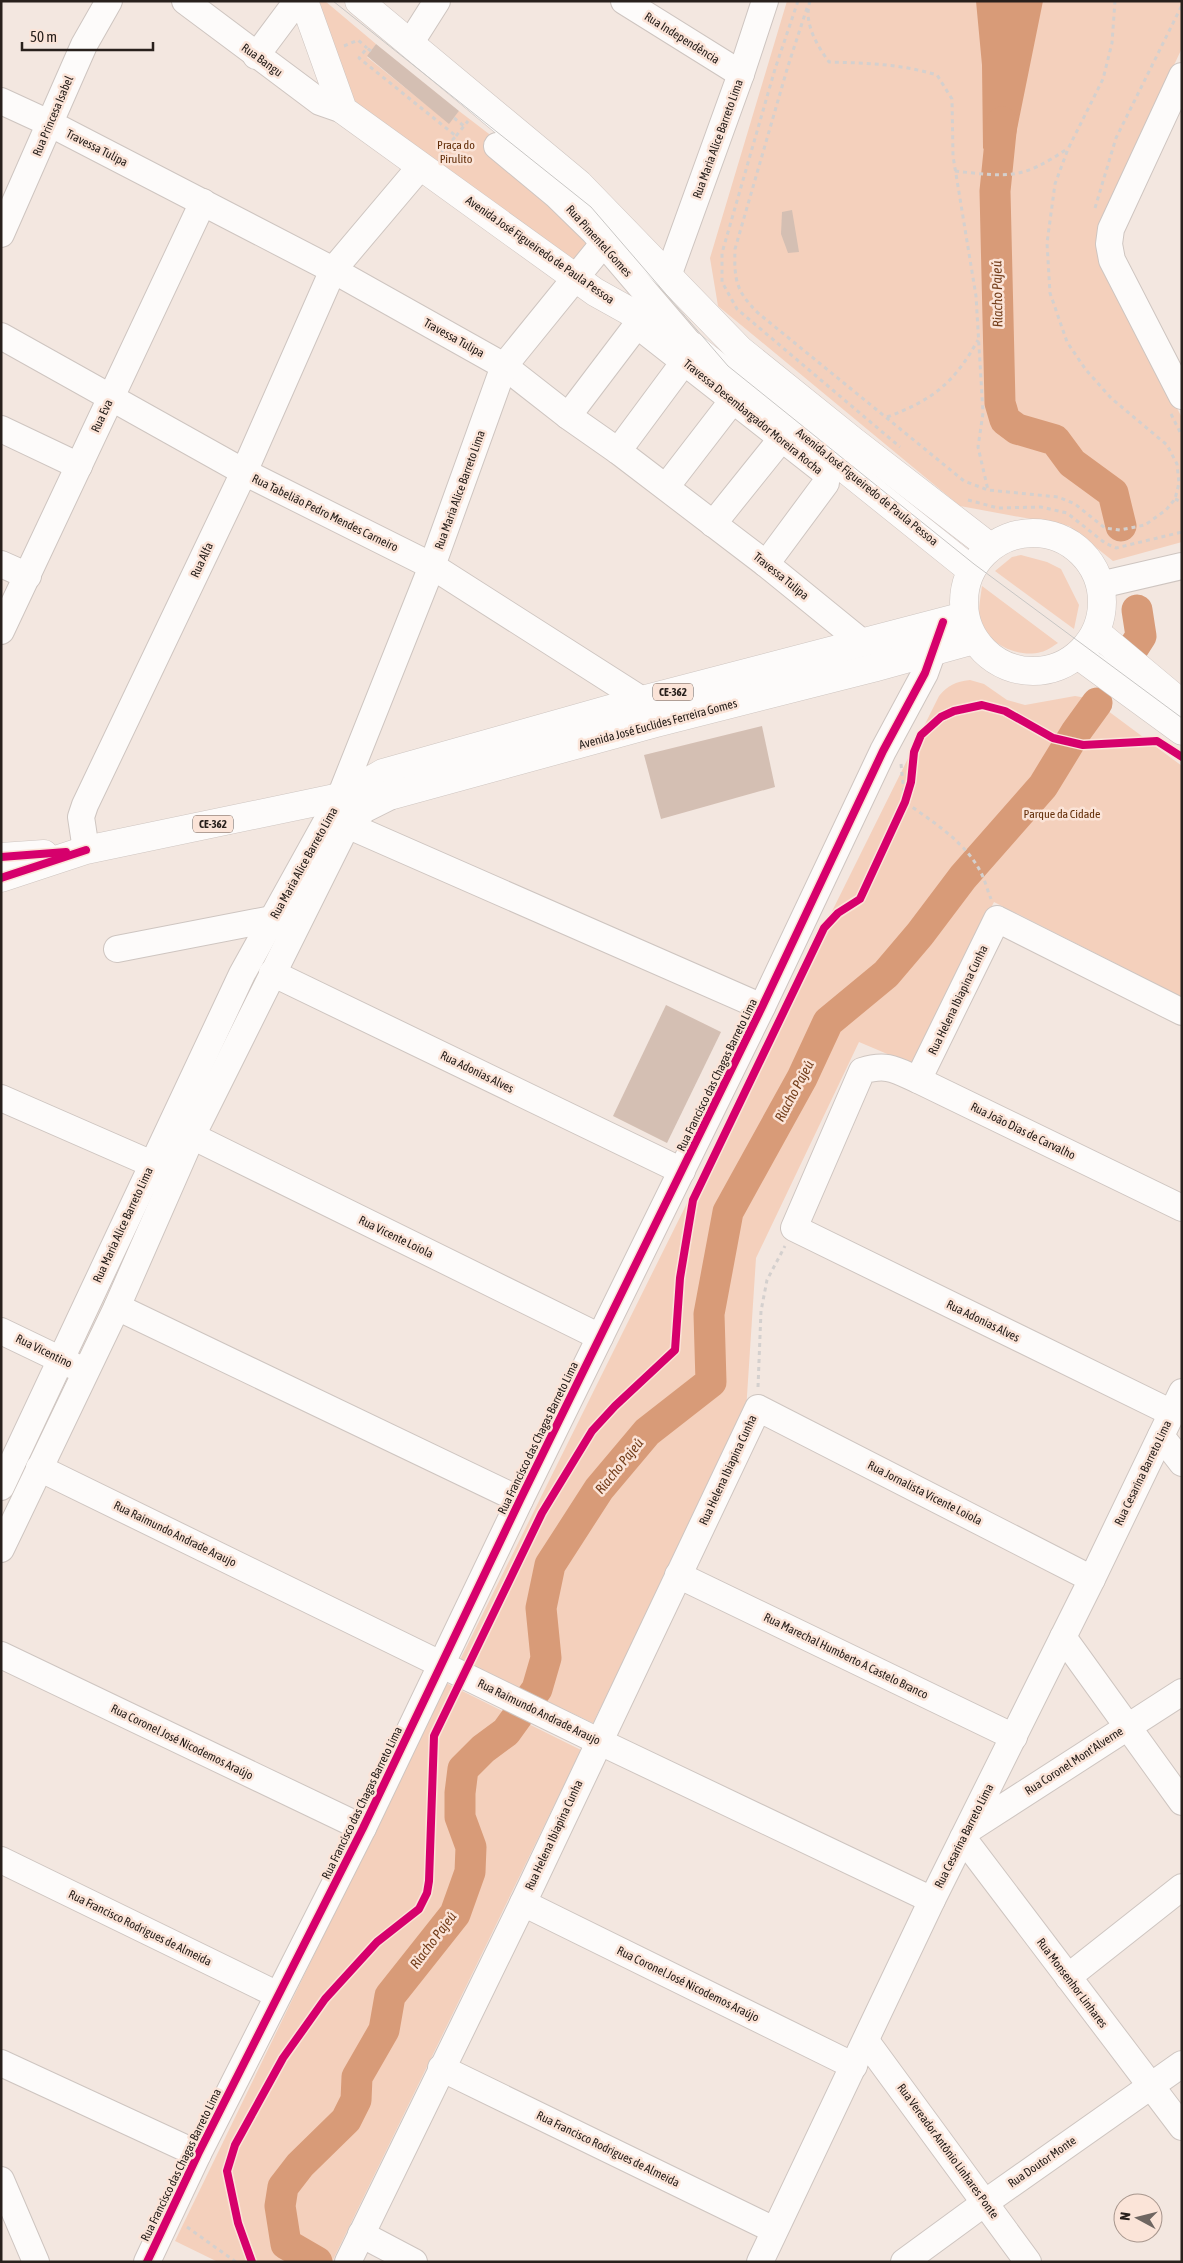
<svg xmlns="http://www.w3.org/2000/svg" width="1183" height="2263" font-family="'Asap Condensed',sans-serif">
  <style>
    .green { fill: #f4d0bc }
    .water { fill: #d89b78 }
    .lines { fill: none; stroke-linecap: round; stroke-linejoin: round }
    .river { stroke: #d89b78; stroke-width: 31 }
    .building { fill: #d4bfb3 }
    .minor-casing { stroke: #cec5c0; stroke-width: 28 }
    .major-casing { stroke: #cec5c0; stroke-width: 29 }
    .path { stroke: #d4d0ce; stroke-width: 3; stroke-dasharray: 4 4; stroke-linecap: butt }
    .minor { stroke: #fdfbfa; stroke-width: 26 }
    .major { stroke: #fdfbfa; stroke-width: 28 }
    .tram { stroke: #c8c6c4; stroke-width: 1 }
    .cycleway-casing { stroke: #fbe4d8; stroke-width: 11 }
    .cycleway { stroke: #d6006c; stroke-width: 8 }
    .labels { text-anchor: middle; stroke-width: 5; stroke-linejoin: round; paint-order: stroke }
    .shield { fill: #fbe4d8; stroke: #675b54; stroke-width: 1 }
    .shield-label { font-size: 11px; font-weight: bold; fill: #28201c }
    .street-label { font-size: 12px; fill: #28201c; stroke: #fbe4d8 }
    .park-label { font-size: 12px; fill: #632e09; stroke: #fbe4d8 }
    .water-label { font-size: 14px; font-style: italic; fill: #743e1b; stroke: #fbe4d8 }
  </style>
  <rect width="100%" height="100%" fill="#f3e7e0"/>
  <!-- green -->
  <g class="green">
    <polygon points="319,1 325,1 376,44 367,57 449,123 459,111 493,137 484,149 586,238 589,248 571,271 349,109"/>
    <polygon points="787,1 1182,1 1182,48 1101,221 1102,256 1182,418 1182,542 1113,561 1069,526 960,506 718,306 710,258"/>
    <polygon points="1021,555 1047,562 1061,569 1079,605 1074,629 995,571 1012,557"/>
    <path d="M982 586 1058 643C1053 646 1047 651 1041 652 1016 659 981 641 979 613 979 604 981 594 982 586Z"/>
    <path d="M970 680 984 684 1007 700 1025 705 1075 696 1092 699 1182 766V997L994 902 911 1064 859 1042 756 1258 746 1411 593 1723 460 1660 939 696C948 685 955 682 970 680Z"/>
    <polygon points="446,1683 581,1750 332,2262 218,2262 175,2241"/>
  </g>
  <!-- water -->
  <polygon class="water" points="976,1 1043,1 1012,154 997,165 983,148 982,65"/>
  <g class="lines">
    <!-- river -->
    <g class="river">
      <polyline points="1002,122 995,191 1000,403 1005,420 1017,429 1055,440 1072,463 1113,493 1121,526"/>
      <polyline points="1132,650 1141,636 1137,610"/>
      <polyline points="317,2262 286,2244 280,2206 283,2187 300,2165 346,2120 356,2100 357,2077 384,2030 390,1996 455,1914 470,1872 471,1847 460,1817 460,1793 463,1769 483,1749 506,1732 537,1689 546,1658 541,1608 550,1565 599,1489 647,1432 711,1382 709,1314 728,1212 802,1078 828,1022 886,974 920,934 963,877 1043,786 1076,732 1097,703"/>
    </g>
  </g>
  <!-- building -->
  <g class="building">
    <polygon points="376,44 459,111 449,124 367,56"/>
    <polygon points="792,210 799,252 788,253 781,234 782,212"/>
    <polygon points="762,726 775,787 661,819 644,755"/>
    <polygon points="666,1005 721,1032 667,1143 613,1116"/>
  </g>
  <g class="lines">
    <defs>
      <g id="minor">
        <polyline points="185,1 320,102 343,110"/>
        <polyline points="624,1 741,74"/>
        <polyline points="411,42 437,1"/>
        <polyline points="256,56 297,1"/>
        <polyline points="1182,76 1111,229 1109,244 1112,260 1182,396"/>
        <polyline points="1,101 51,124 333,270 504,366 568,416 618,451 766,564 863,643"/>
        <polyline points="497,146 556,195 594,232 688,342"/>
        <polyline points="1,234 84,45 109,1"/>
        <polyline points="668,276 741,74 765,1"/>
        <polyline points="637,325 822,470 826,476 826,483 766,564"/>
        <polyline points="1,336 244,472 432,566 642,700"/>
        <polyline points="568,416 637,325"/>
        <polyline points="1,429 79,466"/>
        <polyline points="618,451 684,362"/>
        <polyline points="666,487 733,400"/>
        <polyline points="713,524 782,438"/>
        <polyline points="1,564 28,576"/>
        <polyline points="1100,585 1182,566"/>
        <polyline points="1,631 203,202"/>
        <polyline points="347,825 762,1007"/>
        <polyline points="86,850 81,817 85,805 244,472 333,270 420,167"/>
        <polyline points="117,949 272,919"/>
        <polyline points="272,973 682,1171"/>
        <polyline points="918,1080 997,919 1182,1012"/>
        <polyline points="1,1098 168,1171"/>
        <polyline points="192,1136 600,1337"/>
        <polyline points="117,1307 520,1500"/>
        <polyline points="1,1331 76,1367"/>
        <path d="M1172 1413 794 1228 862 1071C887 1063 896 1070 918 1080L1182 1208"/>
        <polyline points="1161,1436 1182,1463"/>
        <polyline points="39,1468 598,1741 932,1900"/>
        <polyline points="1,1487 242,974 340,797 432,566 504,366 603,244"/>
        <polyline points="1,1549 117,1307 192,1136 347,825 365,809 393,795"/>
        <polyline points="678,1575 1014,1737"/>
        <polyline points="1063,1637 1182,1802"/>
        <polyline points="1,1655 363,1828"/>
        <polyline points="968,1830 1182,1692"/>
        <polyline points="963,1838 1182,2127"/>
        <polyline points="1,1860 278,1995"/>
        <polyline points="523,1903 854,2066"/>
        <polyline points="1068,1977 1182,1887"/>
        <polyline points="866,2041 1028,2262"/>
        <polyline points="1,2063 198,2154"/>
        <polyline points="441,2068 774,2230"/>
        <polyline points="1,2180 36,2262"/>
        <polyline points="361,2234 414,2262"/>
        <polyline points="147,2262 198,2154 363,1828 520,1500 762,1007 883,751 925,673 939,634"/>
        <polyline points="348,2262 523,1903 758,1408 1092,1579"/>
        <polyline points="760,2262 932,1900 1092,1579 1182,1392"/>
        <polyline points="904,2262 986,2202 1182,2064"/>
      </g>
      <g id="major">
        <polyline points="304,1 343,110 595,292 692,346 971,570"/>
        <polyline points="359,1 579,184 740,350 853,441 990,547"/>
        <circle cx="1033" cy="602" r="69"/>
        <polyline points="1096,632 1182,704"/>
        <polyline points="1078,655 1182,731"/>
        <polyline points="346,794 383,773 642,700 964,616"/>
        <polyline points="1,857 44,854"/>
        <polyline points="1,878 86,850 340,797 393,795 656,723 873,668 974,640"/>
      </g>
    </defs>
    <!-- minor casing -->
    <use href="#minor" class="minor-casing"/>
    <!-- major casing -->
    <use href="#major" class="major-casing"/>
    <!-- path -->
    <g class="path">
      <polyline points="798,1 775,69 722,253 722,282 737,309 900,447"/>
      <path d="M810 1C803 23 817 45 829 62 866 63 901 64 937 75L952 99 953 156 976 296 983 413 978 447 988 490"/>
      <path d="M807 8 788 66 735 249C734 280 736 291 758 313L964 481 988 490 1058 497 1075 504 1105 528 1120 530 1145 525 1166 510 1175 499 1179 483 1177 464 1167 445 1111 398 1086 370 1067 342 1050 293 1047 243 1055 184 1068 149 1103 79 1112 43 1115 1"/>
      <polyline points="344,46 358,40 367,48"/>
      <polyline points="371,51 367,48 359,58 456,136 439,155"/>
      <polyline points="454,118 464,126"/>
      <polyline points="456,136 468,121"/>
      <path d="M955 171C1008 177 1021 180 1067 149"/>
      <polyline points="1095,208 1116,138 1182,5"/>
      <polyline points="1171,414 1182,436"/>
      <path d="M887 417C933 400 954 383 978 340"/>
      <polyline points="1175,499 1182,502"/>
      <polyline points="968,500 998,508 1041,507 1067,513 1105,543 1116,548 1182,532"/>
      <path d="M901 764 905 802C933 822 969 844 983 877 986 884 988 892 991 899"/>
      <polyline points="758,1387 761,1311 767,1280 785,1246"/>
      <polyline points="187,2227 236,2262"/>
    </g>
    <!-- minor -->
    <use href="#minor" class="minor"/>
    <!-- major -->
    <use href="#major" class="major"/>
    <!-- tram -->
    <polyline class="tram" points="333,1 591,207 728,366 974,564 1182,718"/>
    <defs>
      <g id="cycleway">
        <polyline points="1,857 66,852"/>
        <polyline points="1,878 86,850"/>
        <polyline points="147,2262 198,2154 363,1828 520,1500 762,1007 883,751 925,673 943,622"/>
        <polyline points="252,2262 238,2223 227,2171 235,2145 283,2058 325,1999 377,1942 419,1909 427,1893 429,1881 434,1736 542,1513 592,1431 615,1406 675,1350 680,1278 693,1200 824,928 838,913 860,899 905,802 911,782 914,752 921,735 941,717 954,711 982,705 1005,711 1053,738 1083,745 1157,741 1182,757"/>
      </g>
    </defs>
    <!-- cycleway casing -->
    <use href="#cycleway" class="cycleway-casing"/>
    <!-- cycleway -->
    <use href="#cycleway" class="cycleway"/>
  </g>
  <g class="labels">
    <!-- shield labels -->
    <g class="shield">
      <rect x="653" y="683.5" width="40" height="17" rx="4"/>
      <rect x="193" y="815.5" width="40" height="17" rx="4"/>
    </g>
    <g class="shield-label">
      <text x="673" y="696">CE-362</text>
      <text x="213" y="828">CE-362</text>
    </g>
    <!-- street labels -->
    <g class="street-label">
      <text transform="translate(682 38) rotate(32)" y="4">Rua Independência</text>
      <text transform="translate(262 60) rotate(36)" y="4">Rua Bangu</text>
      <text transform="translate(53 116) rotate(-67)" y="4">Rua Princesa Isabel</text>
      <text transform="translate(718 139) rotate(-70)" y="4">Rua Maria Alice Barreto Lima</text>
      <text transform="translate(97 148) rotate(27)" y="4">Travessa Tulipa</text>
      <text transform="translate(599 241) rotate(48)" y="4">Rua Pimentel Gomes</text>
      <text transform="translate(540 250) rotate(35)" y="4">Avenida José Figueiredo de Paula Pessoa</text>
      <text transform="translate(454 338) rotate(29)" y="4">Travessa Tulipa</text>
      <text transform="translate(102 416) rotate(-65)" y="4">Rua Eva</text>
      <text transform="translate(753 417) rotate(39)" y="4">Travessa Desembargador Moreira Rocha</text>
      <text transform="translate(867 487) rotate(39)" y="4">Avenida José Figueiredo de Paula Pessoa</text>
      <text transform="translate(460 490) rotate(-70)" y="4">Rua Maria Alice Barreto Lima</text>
      <text transform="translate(325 513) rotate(26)" y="4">Rua Tabelião Pedro Mendes Carneiro</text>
      <text transform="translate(202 560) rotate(-65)" y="4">Rua Alfa</text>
      <text transform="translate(781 576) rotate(39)" y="4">Travessa Tulipa</text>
      <text transform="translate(658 724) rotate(-15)" y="4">Avenida José Euclides Ferreira Gomes</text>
      <text transform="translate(304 863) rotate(-61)" y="4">Rua Maria Alice Barreto Lima</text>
      <text transform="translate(958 1000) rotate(-64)" y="4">Rua Helena Ibiapina Cunha</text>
      <text transform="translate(477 1072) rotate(26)" y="4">Rua Adonias Alves</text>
      <text transform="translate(717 1075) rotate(-64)" y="4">Rua Francisco das Chagas Barreto Lima</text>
      <text transform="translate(1023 1131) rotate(26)" y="4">Rua João Dias de Carvalho</text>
      <text transform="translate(123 1225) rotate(-65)" y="4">Rua Maria Alice Barreto Lima</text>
      <text transform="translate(396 1237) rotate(26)" y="4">Rua Vicente Loiola</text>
      <text transform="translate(983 1321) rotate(26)" y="4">Rua Adonias Alves</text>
      <text transform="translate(44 1351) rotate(26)" y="4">Rua Vicentino</text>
      <text transform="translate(538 1438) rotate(-64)" y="4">Rua Francisco das Chagas Barreto Lima</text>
      <text transform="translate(728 1470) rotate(-65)" y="4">Rua Helena Ibiapina Cunha</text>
      <text transform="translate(1143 1473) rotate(-64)" y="4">Rua Cesarina Barreto Lima</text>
      <text transform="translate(925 1493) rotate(27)" y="4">Rua Jornalista Vicente Loiola</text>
      <text transform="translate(175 1534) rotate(26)" y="4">Rua Raimundo Andrade Araujo</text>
      <text transform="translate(846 1656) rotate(26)" y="4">Rua Marechal Humberto A Castelo Branco</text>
      <text transform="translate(539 1712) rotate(26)" y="4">Rua Raimundo Andrade Araujo</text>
      <text transform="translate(182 1742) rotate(26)" y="4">Rua Coronel José Nicodemos Araújo</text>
      <text transform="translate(1074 1761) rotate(-33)" y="4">Rua Coronel Mont'Alverne</text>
      <text transform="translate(362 1803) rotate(-64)" y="4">Rua Francisco das Chagas Barreto Lima</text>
      <text transform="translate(554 1835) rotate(-65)" y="4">Rua Helena Ibiapina Cunha</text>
      <text transform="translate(964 1836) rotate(-63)" y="4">Rua Cesarina Barreto Lima</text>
      <text transform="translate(140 1928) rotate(26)" y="4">Rua Francisco Rodrigues de Almeida</text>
      <text transform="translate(1072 1983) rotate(53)" y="4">Rua Monsenhor Linhares</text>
      <text transform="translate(688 1984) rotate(26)" y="4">Rua Coronel José Nicodemos Araújo</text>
      <text transform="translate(608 2149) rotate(26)" y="4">Rua Francisco Rodrigues de Almeida</text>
      <text transform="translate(948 2151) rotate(54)" y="4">Rua Vereador Antônio Linhares Ponte</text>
      <text transform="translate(1042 2162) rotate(-35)" y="4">Rua Doutor Monte</text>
      <text transform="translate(181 2165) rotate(-64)" y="4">Rua Francisco das Chagas Barreto Lima</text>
    </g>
    <!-- park labels -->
    <g class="park-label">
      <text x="456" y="149">Praça do<tspan x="456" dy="14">Pirulito</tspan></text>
      <text x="1062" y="818">Parque da Cidade</text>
    </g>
    <!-- water labels -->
    <g class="water-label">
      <text transform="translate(997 294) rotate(-91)" y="5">Riacho Pajeú</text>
      <text transform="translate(794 1091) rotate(-62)" y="5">Riacho Pajeú</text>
      <text transform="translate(619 1466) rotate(-51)" y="5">Riacho Pajeú</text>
      <text transform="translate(433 1940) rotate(-53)" y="5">Riacho Pajeú</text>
    </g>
  </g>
  <!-- border -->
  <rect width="1183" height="2263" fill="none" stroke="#28201c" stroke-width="5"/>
  <!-- north arrow -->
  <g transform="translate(1138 2218) rotate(277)"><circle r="24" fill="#fbe4d8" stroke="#a7968d"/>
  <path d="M0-4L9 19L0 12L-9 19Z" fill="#6f6661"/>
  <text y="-8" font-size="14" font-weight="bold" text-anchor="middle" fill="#28201c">N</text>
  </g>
  <!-- scale -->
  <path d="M22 42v8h131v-8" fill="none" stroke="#28201c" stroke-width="2.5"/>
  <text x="30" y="42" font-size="15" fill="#28201c" stroke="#fbe4d8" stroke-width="4" paint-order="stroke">50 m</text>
</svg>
